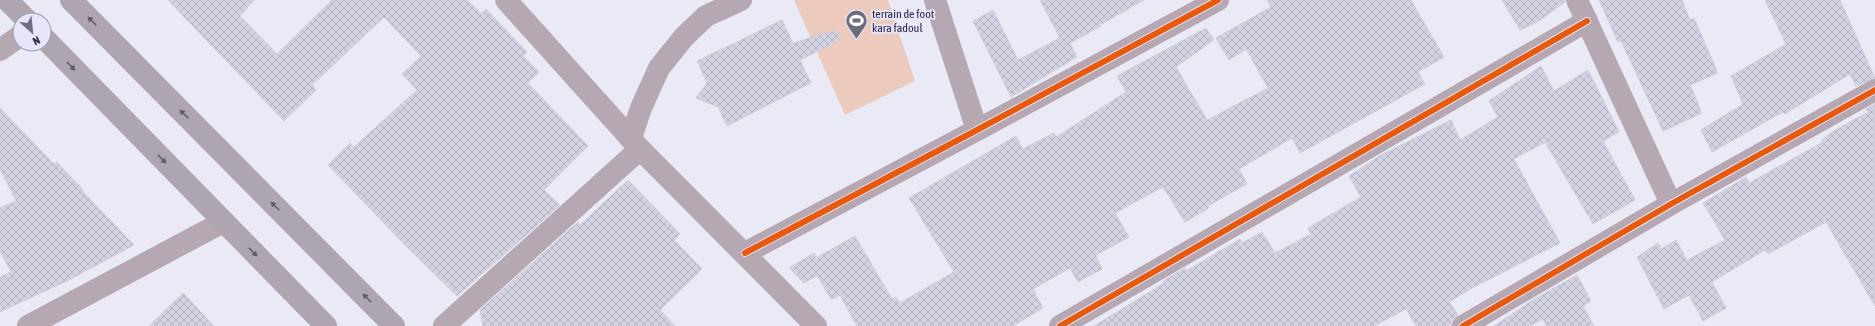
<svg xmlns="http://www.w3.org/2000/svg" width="1875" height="326" font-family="'Asap Condensed',sans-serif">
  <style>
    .garden { fill: #edcabe }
    .building { fill: url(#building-cross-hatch); stroke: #cecedd }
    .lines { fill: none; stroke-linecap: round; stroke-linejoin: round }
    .street { stroke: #b6a8b2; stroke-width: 22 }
    .highway { stroke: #afa5b0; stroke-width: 22 }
    .cycleway-casing { stroke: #e6e5fb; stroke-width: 8 }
    .cycleway { stroke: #e8590c; stroke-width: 6 }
    .oneway { fill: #605b6c }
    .labels { text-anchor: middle; stroke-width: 3.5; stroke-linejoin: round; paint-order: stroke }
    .poi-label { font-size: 12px; fill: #2b2a3e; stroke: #e6e5fb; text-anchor: start }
  </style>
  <defs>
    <pattern id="building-cross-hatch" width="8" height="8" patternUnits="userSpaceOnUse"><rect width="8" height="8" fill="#d2d2e2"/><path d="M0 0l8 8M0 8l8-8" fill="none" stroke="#b4b4c3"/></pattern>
  </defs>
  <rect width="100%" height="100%" fill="#eaeaf6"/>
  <!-- garden -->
  <polygon class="garden" points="794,0 888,0 915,81 845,115"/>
  <!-- building -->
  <g class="building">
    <polygon points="168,0 254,0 240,16 277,54 332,0 467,0 482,14 486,9 527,52 523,56 539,72 528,83 588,146 544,190 560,205 457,296 409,249 328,165 350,143 354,147 417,90 402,74 421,56 384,17 312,85 316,90 284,121"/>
    <polygon points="1040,0 1144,0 1100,25 1101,26 1070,43 1077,57 1011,97 973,21 993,10 1018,60 1060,38"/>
    <polygon points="1267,0 1411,0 1444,57 1418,72 1425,84 1300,153 1292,138 1239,169 1247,184 1208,206 1209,208 1185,222 1163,187 1115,213 1129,237 1096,255 1102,269 1078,282 1070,268 1033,289 1043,308 1013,326 857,326 840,295 832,300 817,276 804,283 789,268 814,253 816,258 855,236 892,299 896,297 900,303 954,272 909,198 1016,136 1023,149 1054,133 1056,137 1126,92 1117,76 1206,28 1214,40 1176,67 1207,120 1268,88 1246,49 1229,60 1216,38 1271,7"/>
    <polygon points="1502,0 1565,0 1565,2 1539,21 1520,30"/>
    <polygon points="1599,0 1682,0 1690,20 1694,18 1718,73 1690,85 1702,113 1663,131 1621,41 1618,42"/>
    <polygon points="1765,0 1840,0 1875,78 1856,86 1850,74 1785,114 1783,112 1712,152 1701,130 1743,104 1731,76 1786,44"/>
    <polygon points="782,20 793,43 836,30 840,40 800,60 811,83 727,126 718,107 696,98 707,83 697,61"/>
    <polygon points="1541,66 1554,91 1588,70 1619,132 1603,141 1635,200 1593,224 1545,142 1514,159 1560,243 1472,288 1449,302 1458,315 1452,320 1451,326 1416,326 1406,309 1374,326 1094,326 1164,283 1163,281 1185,268 1186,271 1240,239 1242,243 1262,232 1275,253 1311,234 1308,228 1361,197 1349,176 1381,155 1451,120 1460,140 1498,117 1489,101"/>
    <polygon points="1875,104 1875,306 1826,222 1768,254 1765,250 1712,282 1726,308 1703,321 1689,295 1664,309 1637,257 1658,243 1661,249 1676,240 1687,260 1725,240 1703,203 1746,177 1749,183 1823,142 1822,140 1832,132 1868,112 1866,109"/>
    <polygon points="0,108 54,164 57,162 66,172 80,186 85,194 134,245 69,280 0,312 0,277 11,272 0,251 0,208 16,201 0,169"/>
    <polygon points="628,180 680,234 674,240 702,269 660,310 675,326 483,326 480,310 578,222 580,225"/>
    <polygon points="1577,275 1591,301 1583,306 1594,326 1546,326 1543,319 1530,326 1494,326 1531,301"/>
    <polygon points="183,293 214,326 149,326"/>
  </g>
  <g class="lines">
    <!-- street -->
    <g class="street">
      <polyline points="506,0 640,149 816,326"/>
      <polyline points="935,0 977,130"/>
      <polyline points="1577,0 1671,204"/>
      <polyline points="0,50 20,36"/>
      <polyline points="631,138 641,108 659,68 684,37 706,16 741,0"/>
      <polyline points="745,253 977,130 1218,0"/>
      <polyline points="28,326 223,222"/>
      <polyline points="444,326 640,149"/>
      <polyline points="1060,326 1587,21"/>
      <polyline points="1463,326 1671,204 1875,90"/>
    </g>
    <!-- highway -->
    <g class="highway">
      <polyline points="7,0 27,20"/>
      <polyline points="71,0 394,326"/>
      <polyline points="44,38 326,326"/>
    </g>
    <defs>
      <g id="cycleway">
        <polyline points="745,253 977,130 1218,0"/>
        <polyline points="1060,326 1587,21"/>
        <polyline points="1463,326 1671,204 1875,90"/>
      </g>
    </defs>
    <!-- cycleway casing -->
    <use href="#cycleway" class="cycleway-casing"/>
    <!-- cycleway -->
    <use href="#cycleway" class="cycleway"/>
  </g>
  <!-- one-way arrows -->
  <defs><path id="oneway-solid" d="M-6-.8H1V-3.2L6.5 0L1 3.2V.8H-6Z"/></defs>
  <g class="oneway">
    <use href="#oneway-solid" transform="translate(92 21) rotate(-135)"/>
    <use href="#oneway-solid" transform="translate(71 66) rotate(46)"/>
    <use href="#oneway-solid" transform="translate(184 114) rotate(-135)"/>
    <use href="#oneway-solid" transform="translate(162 159) rotate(46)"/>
    <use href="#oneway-solid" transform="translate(275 206) rotate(-135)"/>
    <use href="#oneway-solid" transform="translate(253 252) rotate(45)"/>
    <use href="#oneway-solid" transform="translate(367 298) rotate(-135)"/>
  </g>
  <!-- icons -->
  <defs>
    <symbol id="stadium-pin" viewBox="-11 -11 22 30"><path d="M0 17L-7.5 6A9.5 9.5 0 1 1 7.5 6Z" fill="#6e6d7e" stroke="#e6e5fb"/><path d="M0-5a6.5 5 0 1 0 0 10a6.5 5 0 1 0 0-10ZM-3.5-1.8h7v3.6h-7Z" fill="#fff"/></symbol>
  </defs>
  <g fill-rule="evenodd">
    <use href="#stadium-pin" x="844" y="8" width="25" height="34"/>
  </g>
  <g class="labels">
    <!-- poi labels -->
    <g class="poi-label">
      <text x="872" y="18">terrain de foot<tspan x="872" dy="14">kara fadoul</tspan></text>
    </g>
  </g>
  <!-- north arrow -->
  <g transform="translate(32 32) rotate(153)"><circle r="19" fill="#e6e5fb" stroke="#9b9aaf"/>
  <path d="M0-3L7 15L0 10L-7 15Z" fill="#6e6d7e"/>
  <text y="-6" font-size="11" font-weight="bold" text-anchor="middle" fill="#2b2a3e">N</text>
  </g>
</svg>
